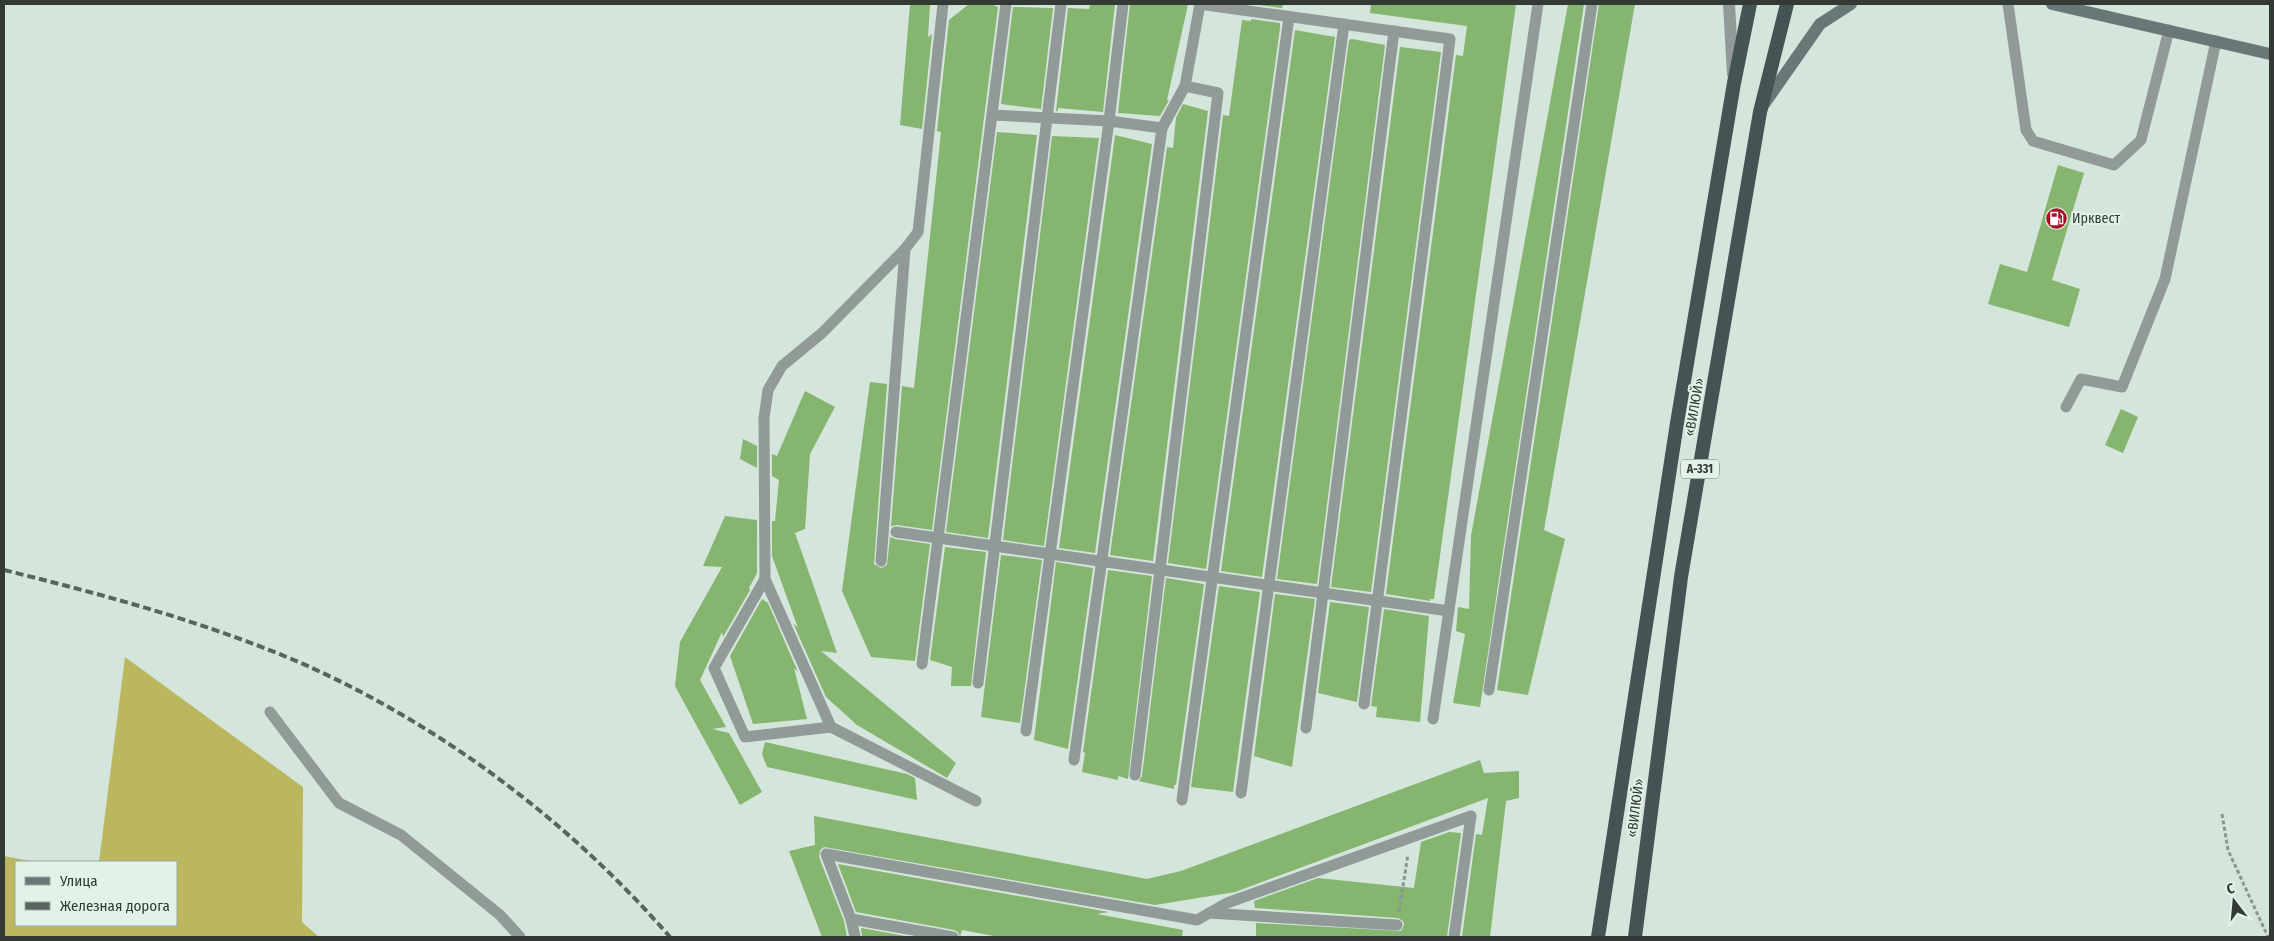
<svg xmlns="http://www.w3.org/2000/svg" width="2274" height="941" font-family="'Fira Sans Condensed',sans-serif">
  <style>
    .forest { fill: #bab75f }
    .building { fill: #85b56e }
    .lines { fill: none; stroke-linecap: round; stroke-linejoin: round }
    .path { stroke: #8a9690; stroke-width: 3; stroke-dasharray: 4 2.5; stroke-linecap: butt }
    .service { stroke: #919999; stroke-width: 11 }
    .minor { stroke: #919999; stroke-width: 12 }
    .secondary { stroke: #6b7776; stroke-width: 12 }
    .trunk { stroke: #445454; stroke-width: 14 }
    .rail { stroke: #5a635e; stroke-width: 4; stroke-dasharray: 8 4; stroke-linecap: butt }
    .labels { text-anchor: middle; stroke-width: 4; stroke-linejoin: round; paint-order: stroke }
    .shield { fill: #e1f2e9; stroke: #67716c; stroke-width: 1 }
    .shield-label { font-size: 12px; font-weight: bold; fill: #333a36 }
    .poi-label { font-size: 14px; fill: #333a36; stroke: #e1f2e9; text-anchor: start }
    .street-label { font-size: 14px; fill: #333a36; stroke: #e1f2e9 }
  </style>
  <rect width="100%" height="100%" fill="#d4e5dc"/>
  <!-- forest -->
  <polygon class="forest" points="125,657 303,787 302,922 319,937 4,937 4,856 35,862 16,862 16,925 176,925 176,862 99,862"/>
  <!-- building -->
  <g class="building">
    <polygon points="910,4 930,4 928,37 932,34 922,129 900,125"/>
    <polygon points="969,4 995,4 995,6 998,7 932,530 897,525 891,526 902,386 914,388 941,132 937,131 949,20"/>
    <polygon points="1090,4 1115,4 1103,112 1058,108 1058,111 1056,111 1068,8 1089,9"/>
    <polygon points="1130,4 1188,4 1167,100 1169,100 1160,116 1118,113"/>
    <polygon points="1252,4 1283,4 1282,8"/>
    <polygon points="1371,4 1516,4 1434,599 1430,599 1430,601 1386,594 1456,55 1463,56 1467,26 1370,13"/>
    <polygon points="1568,4 1584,4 1480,707 1453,703 1465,634 1456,631 1458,607 1469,609 1471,536"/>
    <polygon points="1599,4 1635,4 1544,530 1565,539 1528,695 1497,690"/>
    <polygon points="1013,7 1053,8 1041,109 1001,104"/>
    <polygon points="1251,19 1280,23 1280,28 1206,569 1168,563 1223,115 1229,116 1242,20 1251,21"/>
    <polygon points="1295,30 1335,37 1262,577 1221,571"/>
    <polygon points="1352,39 1385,45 1317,584 1277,579 1349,40"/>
    <polygon points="1400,47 1441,52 1371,592 1331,587"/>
    <polygon points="1183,104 1208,111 1153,561 1110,555 1167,147 1173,148 1176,118"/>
    <polygon points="997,132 1037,135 988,538 946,532"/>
    <polygon points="1115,135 1152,144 1095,553 1059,548"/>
    <polygon points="1052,136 1099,138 1044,546 1003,540"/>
    <polygon points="2058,165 2084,173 2052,280 2080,289 2069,327 1988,304 2000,264 2027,272"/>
    <polygon points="870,382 887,384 874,564 881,568 887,565 890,537 895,539 930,544 915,661 871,657 842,591"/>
    <polygon points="805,391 835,407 810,454 805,529 795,533 837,653 821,651 956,763 947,778 857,725 826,697 793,623 798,628 772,556 772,521 775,521 779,480 772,476 772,454 777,456"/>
    <polygon points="2121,409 2138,417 2123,453 2105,445"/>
    <polygon points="743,439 757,446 757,468 740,459"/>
    <polygon points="725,516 757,520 757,573 749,588 750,590 723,637 722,632 700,680 726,727 712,729 729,733 762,792 740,805 675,686 680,642 722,567 703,566"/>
    <polygon points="945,547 986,552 971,686 951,686 952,667 930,660"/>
    <polygon points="1001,555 1042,560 1020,723 981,717"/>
    <polygon points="1056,562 1093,568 1068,749 1034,740"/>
    <polygon points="1108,570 1152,576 1128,779 1118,776 1118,780 1082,772 1085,753 1083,752"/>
    <polygon points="1166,578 1204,584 1176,785 1174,785 1174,789 1139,781 1142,776"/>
    <polygon points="1219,586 1260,592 1233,792 1191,787"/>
    <polygon points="1275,594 1315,599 1292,767 1254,756"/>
    <polygon points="762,599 768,603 798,672 794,668 807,719 753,724 730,656"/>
    <polygon points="1330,602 1369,607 1357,702 1318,693"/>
    <polygon points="1384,609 1429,616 1420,722 1376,717 1377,707 1371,706"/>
    <polygon points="765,742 907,774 915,778 917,800 767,767 762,754"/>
    <polygon points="1480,760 1484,773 1519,771 1519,798 1506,801 1490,937 1462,937 1476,834 1482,835 1488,798 1235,892 1155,905 824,847 820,850 819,857 844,921 847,937 822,937 789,851 815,845 814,816 1147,879 1181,871"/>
    <polygon points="1449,832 1461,833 1447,937 1256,937 1256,923 1401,931 1404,925 1403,921 1398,918 1255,908 1254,901 1318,878 1414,888 1421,842"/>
    <polygon points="838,864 1109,912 1097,914 1183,930 1182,937 999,937 962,930 960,937 958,932 954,930 856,912"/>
    <polygon points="861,928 911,937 862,937"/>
  </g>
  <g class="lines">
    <!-- path -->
    <g class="path">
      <polyline points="2222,814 2228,850 2268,937"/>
      <polyline points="1399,912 1408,854"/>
    </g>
    <!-- service -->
    <g class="service">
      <polyline points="943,4 918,232 905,249 822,333 782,366 768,390 764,418 765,579 831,727 976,801"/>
      <polyline points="1123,4 1109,121 1162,128 1185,86"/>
      <polyline points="1199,4 1450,39 1364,704"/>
      <polyline points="2008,4 2026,130 2033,141 2114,165 2141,140 2169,30"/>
      <polyline points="992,115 1109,121 1026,731"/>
      <polyline points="2066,407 2081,379 2122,387 2165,279 2216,41"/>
      <polyline points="896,532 1449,611"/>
      <polyline points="881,561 905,249"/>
      <polyline points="765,579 714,668 745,737 831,727"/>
      <polyline points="922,664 1006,4"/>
      <polyline points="978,683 1061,4"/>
      <polyline points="1489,690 1592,4"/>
      <polyline points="270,712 339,803 401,835 500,915 520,937"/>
      <polyline points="1433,719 1538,4"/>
      <polyline points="1306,728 1394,31"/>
      <polyline points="1074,760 1162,128"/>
      <polyline points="1135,775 1218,93 1185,86 1200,4"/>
      <polyline points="1241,793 1344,24"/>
      <polyline points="1182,800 1289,17"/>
      <polyline points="1209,913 1397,925"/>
      <polyline points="851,919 953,937"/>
      <polyline points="855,937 851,919 826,854 1197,920 1227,903 1471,816 1454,937"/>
    </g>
    <!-- minor -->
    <polyline class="minor" points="1729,4 1733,74"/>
    <!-- secondary -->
    <g class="secondary">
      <polyline points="2052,4 2270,54"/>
      <polyline points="1762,107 1820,24 1851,4"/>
    </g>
    <!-- trunk -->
    <g class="trunk">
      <polyline points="1598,937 1677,423 1734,83 1750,4"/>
      <polyline points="1635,937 1681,577 1760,112 1787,4"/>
    </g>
    <!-- rail -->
    <path class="rail" d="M4 570C105 595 205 622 301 663 441 725 569 821 670 937"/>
  </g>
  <!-- icons -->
  <defs>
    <symbol id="fuel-disc" viewBox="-11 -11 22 22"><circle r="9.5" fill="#a81029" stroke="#e1f2e9"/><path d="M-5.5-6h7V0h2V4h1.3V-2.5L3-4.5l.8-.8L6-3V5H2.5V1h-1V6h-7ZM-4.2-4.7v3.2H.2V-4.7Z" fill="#fff"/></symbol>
  </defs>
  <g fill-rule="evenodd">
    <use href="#fuel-disc" x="2044" y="206" width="25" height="25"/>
  </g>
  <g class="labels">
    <!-- shield labels -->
    <rect class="shield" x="1681" y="459.5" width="38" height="19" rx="4"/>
    <g class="shield-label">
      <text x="1700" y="473">А-331</text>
    </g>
    <!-- poi labels -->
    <g class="poi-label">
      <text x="2072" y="223">Ирквест</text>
    </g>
    <!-- street labels -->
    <g class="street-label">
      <text transform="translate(1694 407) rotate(-80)" y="5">«ВИЛЮЙ»</text>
      <text transform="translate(1635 808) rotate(-83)" y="5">«ВИЛЮЙ»</text>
    </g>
  </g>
  <!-- border -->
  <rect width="2274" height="941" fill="none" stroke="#333a36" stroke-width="10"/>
  <!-- legend -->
  <rect x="15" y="861" width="162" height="65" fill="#e1f2e9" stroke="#9ba8a1"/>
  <rect x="25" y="877" width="25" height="8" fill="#6b7776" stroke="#9ba8a1"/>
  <text x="60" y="886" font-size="15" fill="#333a36">Улица</text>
  <rect x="25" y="902" width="25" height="8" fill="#5a635e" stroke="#9ba8a1"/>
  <text x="60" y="911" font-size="15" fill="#333a36">Железная дорога</text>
  <!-- north arrow -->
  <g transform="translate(2234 901) rotate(344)" stroke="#e1f2e9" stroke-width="4" paint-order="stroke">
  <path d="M0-4L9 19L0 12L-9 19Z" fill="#333a36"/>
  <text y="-8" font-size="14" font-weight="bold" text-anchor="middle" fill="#333a36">С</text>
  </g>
</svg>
